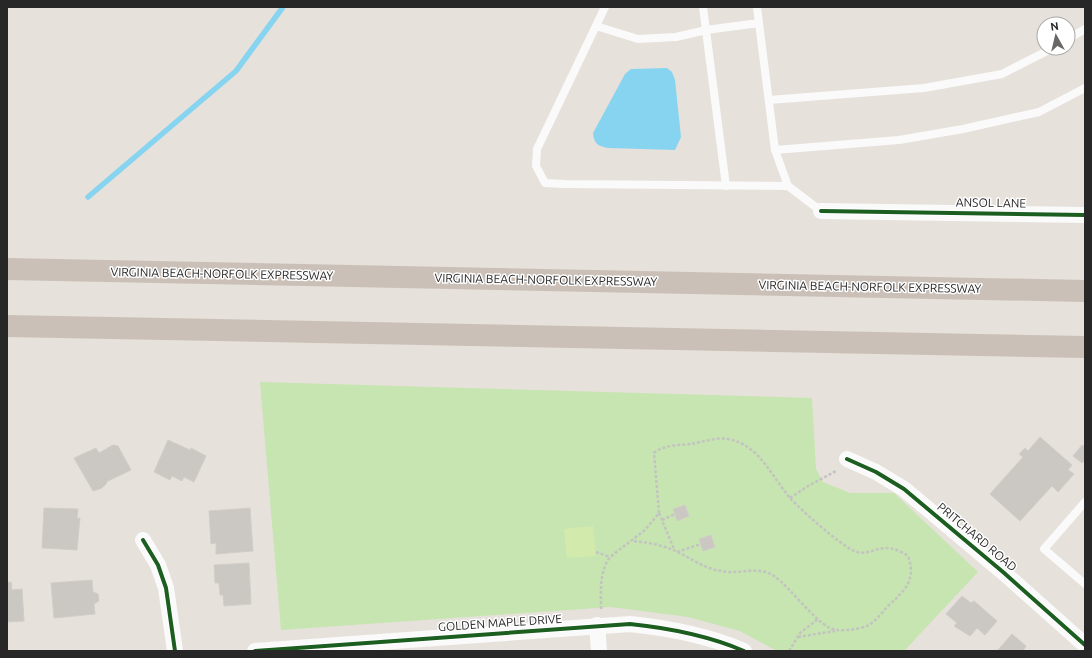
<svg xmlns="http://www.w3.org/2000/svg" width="1092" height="658" font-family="Ubuntu,sans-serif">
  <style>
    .green { fill: #c6e5b0 }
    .pitch { fill: #d3eaad }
    .water { fill: #87d4f0 }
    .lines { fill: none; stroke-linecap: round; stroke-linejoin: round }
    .stream { stroke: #87d4f0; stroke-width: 5.5 }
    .building { fill: #cbc7c3; stroke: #d1cdc7 }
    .path { stroke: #c4c3c2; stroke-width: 2.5; stroke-dasharray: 3 2; stroke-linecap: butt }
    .lane { stroke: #fbfafa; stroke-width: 8 }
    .street { stroke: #fbfafa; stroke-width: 16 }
    .highway { stroke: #cbc0b7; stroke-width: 22 }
    .cycleway-casing { stroke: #fff; stroke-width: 6 }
    .cycleway { stroke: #1b5e20; stroke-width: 4 }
    .labels { text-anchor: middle; stroke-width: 3; stroke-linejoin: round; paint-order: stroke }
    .street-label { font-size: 12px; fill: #272727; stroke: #fff }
  </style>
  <rect width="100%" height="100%" fill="#e6e1db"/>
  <!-- green -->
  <polygon class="green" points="260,382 812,398 816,469 823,482 850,493 894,493 978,572 904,651 777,651 740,631 688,617 611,607 281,630"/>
  <!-- pitch -->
  <polygon class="pitch" points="593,526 596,556 567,558 564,529"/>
  <!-- water -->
  <path class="water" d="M667 68 672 72 675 80 681 137 675 150 608 148C598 146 594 144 593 133L625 74 631 69Z"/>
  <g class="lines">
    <!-- stream -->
    <polyline class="stream" points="88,197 236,71 283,7"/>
  </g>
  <!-- building -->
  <g class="building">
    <polygon points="1040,437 1072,465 1068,470 1074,474 1058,492 1052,486 1020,521 990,494 1023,457 1019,454 1025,448 1028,451"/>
    <polygon points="168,440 190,450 191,448 206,456 194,482 184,477 182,481 172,476 170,480 154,472"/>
    <polygon points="113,445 118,446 131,470 106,482 107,483 102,488 93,491 74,458 96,448 99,453"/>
    <polygon points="1082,445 1085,447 1085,460 1082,463 1073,456"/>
    <polygon points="685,505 689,516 677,521 673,509"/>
    <polygon points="44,508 78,509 77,518 80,518 77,550 42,548"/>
    <polygon points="250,508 253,551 216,554 216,543 211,544 209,511"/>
    <polygon points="711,535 715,547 703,551 699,539"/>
    <polygon points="249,563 251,604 224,606 223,595 220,595 219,583 215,583 214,565"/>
    <polygon points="92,580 93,592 98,594 99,601 94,604 95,614 54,618 51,583"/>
    <polygon points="7,582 11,582 12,590 22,589 24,621 7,622"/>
    <polygon points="962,596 971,603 974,601 997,621 985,635 977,628 970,636 954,626 957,623 946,614"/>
    <polygon points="1012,634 1026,646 1023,651 997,651"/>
  </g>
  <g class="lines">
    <!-- path -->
    <g class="path">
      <polyline points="790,498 808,486 836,471"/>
      <polyline points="659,513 674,549"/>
      <polyline points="662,520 675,514"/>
      <polyline points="596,552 610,557"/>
      <polyline points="677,552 701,544"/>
      <path d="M601 609C601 592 599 572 610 557L645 530 659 513 654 453C663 445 680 445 691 444 702 442 717 437 728 439 760 445 771 476 790 498 802 511 838 543 854 551 872 559 880 537 908 556 917 581 904 591 887 607 881 614 875 622 867 626 860 629 845 631 837 630 820 630 791 587 774 576 757 565 739 575 721 571 701 568 686 554 668 548 657 544 644 542 632 541"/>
      <polyline points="798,637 835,631"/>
      <polyline points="789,651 800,633 818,619"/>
    </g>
    <!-- lane -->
    <g class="lane">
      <polyline points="605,7 537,149 536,166 545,183 564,184 788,186"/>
      <polyline points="703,7 726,186"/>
      <polyline points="757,7 775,150 788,186 821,211"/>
      <polyline points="596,26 638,39 676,37 706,30 759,23"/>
      <polyline points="1068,39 1085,29"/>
      <polyline points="769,100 924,88 1002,74 1053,48"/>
      <polyline points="775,150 899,140 963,129 1039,112 1085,88"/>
      <polyline points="1085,502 1044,549 1085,584"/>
    </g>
    <!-- street -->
    <g class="street">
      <polyline points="821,211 1085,215"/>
      <polyline points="847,459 876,472 904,489 1003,572 1085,645"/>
      <polyline points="143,540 158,565 166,588 175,651"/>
      <polyline points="597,625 599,651"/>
      <path d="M255 651 630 624C669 628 707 635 744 651"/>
    </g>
    <!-- highway -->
    <g class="highway">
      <polyline points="7,269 1085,291"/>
      <polyline points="7,326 1085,347"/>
    </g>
    <defs>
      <g id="cycleway">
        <polyline points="821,211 1085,215"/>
        <polyline points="847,459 876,472 904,489 1003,572 1085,645"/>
        <polyline points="143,540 158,565 166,588 175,651"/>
        <path d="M255 651 630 624C669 628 707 635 744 651"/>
      </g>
    </defs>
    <!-- cycleway casing -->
    <use href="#cycleway" class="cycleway-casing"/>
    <!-- cycleway -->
    <use href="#cycleway" class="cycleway"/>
  </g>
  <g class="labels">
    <!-- street labels -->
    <g class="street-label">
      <text transform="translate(991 203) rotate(1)" y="4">ANSOL LANE</text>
      <text transform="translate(222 274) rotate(1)" y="4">VIRGINIA BEACH-NORFOLK EXPRESSWAY</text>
      <text transform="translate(546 280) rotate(1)" y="4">VIRGINIA BEACH-NORFOLK EXPRESSWAY</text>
      <text transform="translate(870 287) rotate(1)" y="4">VIRGINIA BEACH-NORFOLK EXPRESSWAY</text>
      <text transform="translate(977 537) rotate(40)" y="4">PRITCHARD ROAD</text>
      <text transform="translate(500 623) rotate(-4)" y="4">GOLDEN MAPLE DRIVE</text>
    </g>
  </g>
  <!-- border -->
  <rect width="1092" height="658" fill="none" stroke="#272727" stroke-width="16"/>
  <!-- north arrow -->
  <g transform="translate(1056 36) rotate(352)"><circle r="19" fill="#ffffff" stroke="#a9a9a9"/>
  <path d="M0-3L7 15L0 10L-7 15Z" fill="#6a6866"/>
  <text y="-6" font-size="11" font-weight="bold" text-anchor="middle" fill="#272727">N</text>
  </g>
</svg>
